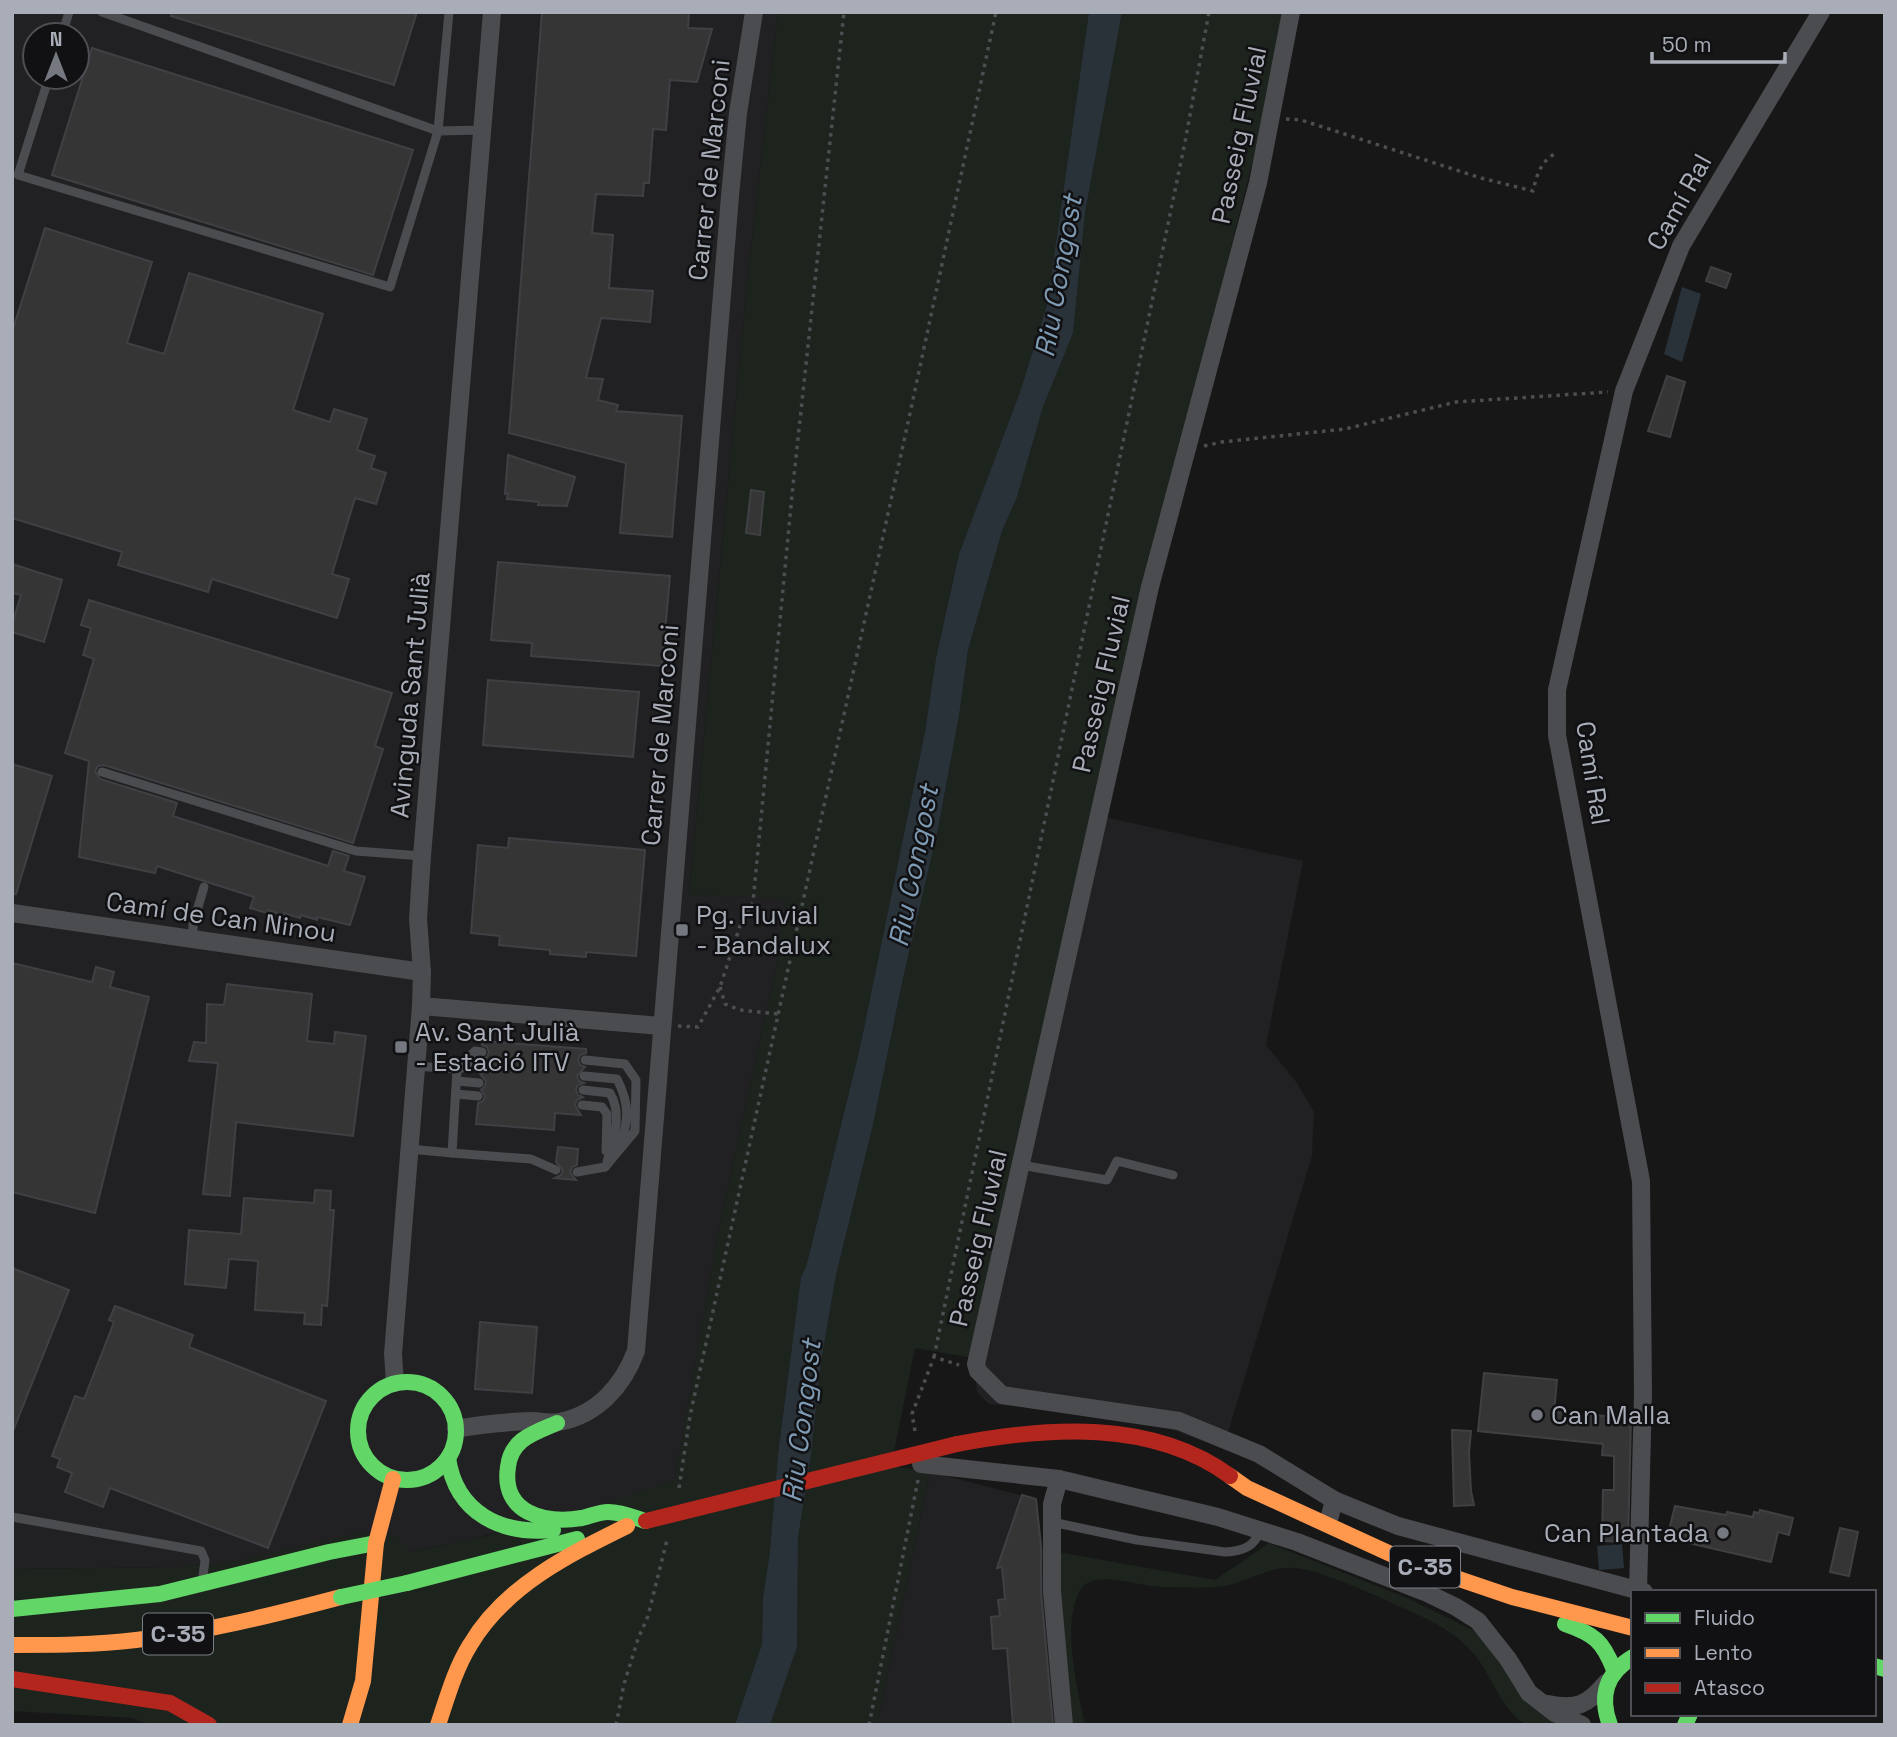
<svg xmlns="http://www.w3.org/2000/svg" width="1897" height="1737" font-family="'Space Grotesk',sans-serif">
  <style>
    .built { fill: #212123; fill-rule: evenodd }
    .green { fill: #1d241e }
    .water { fill: #2a3239 }
    .building { fill: #353536; stroke: #3f4043; stroke-width: 2 }
    .lines { fill: none; stroke-linecap: round; stroke-linejoin: round }
    .path { stroke: #4d4e52; stroke-width: 3.5; stroke-dasharray: 3.5 5; stroke-linecap: butt }
    .lane { stroke: #4b4c50; stroke-width: 9 }
    .street { stroke: #4b4c50; stroke-width: 18 }
    .fast { stroke: #63d668; stroke-width: 16 }
    .slow { stroke: #ff974d; stroke-width: 16 }
    .jam { stroke: #b3261e; stroke-width: 16 }
    .fast-bridge { stroke: #63d668; stroke-width: 16 }
    .jam-bridge { stroke: #b3261e; stroke-width: 16 }
    .poi-dot { fill: #757880; stroke: #111113; stroke-width: 2.5 }
    .labels { text-anchor: middle; stroke-width: 5; stroke-linejoin: round; paint-order: stroke }
    .shield { fill: #111113; stroke: #7b7e86; stroke-width: 2 }
    .shield-label { font-size: 24px; font-weight: bold; fill: #a8adb8 }
    .street-label { font-size: 26px; fill: #a8adb8; stroke: #111113 }
    .poi-label { font-size: 26px; fill: #a8adb8; stroke: #111113; text-anchor: start }
    .water-label { font-size: 28px; font-style: italic; fill: #7f9bb3; stroke: #111113 }
  </style>
  <rect width="100%" height="100%" fill="#171717"/>
  <!-- built -->
  <g class="built">
    <path d="M12 12H778L747 284 689 894 787 898 777 964 720 1223 675 1480 620 1500 464 1541 410 1552 394 1535 231 1562 180 1567 12 1569ZM35 35H77V77H35Z"/>
    <polygon points="1091,814 1303,861 1266,1045 1297,1083 1314,1112 1312,1156 1223,1449 1163,1426 1080,1412 989,1404 977,1392 973,1358"/>
    <polygon points="930,1472 1036,1499 1057,1725 877,1725"/>
  </g>
  <!-- green -->
  <g class="green">
    <path d="M778 12H1089L1047 305 1020 392 959 554 936 658 925 732 859 1052 806 1267 801 1277 778 1454 770 1551 763 1598 762 1644 735 1725H151L133 1718 12 1711V1569L180 1567 231 1562 363 1532 394 1535 411 1552C500 1534 590 1512 675 1479L720 1223 777 964 786 898 689 895 747 284Z"/>
    <polygon points="1122,12 1282,12 1255,152 1204,355 973,1358 915,1348 891,1466 930,1472 877,1725 770,1725 797,1647 798,1538 811,1454 821,1362 836,1275 873,1125 902,983 938,829 959,716 968,650 1002,531 1017,497 1043,407 1073,333 1085,213"/>
    <path d="M1269 1543 1407 1598 1481 1634 1567 1725C1555 1725 1541 1727 1530 1725 1506 1720 1490 1673 1475 1655 1457 1633 1431 1620 1405 1609 1379 1597 1324 1571 1296 1568 1267 1566 1252 1581 1225 1586 1205 1589 1182 1587 1162 1587 1141 1587 1094 1569 1081 1589 1060 1622 1078 1690 1085 1725H1057L1041 1549 1215 1580Z"/>
  </g>
  <!-- water -->
  <g class="water">
    <polygon points="1089,12 1122,12 1085,213 1073,333 1043,407 1017,497 1002,531 968,650 959,716 938,829 902,983 873,1125 836,1275 821,1362 811,1454 798,1538 797,1647 770,1725 735,1725 762,1644 763,1598 770,1551 778,1454 801,1277 806,1267 859,1052 925,732 936,658 959,554 1020,392 1047,305"/>
    <polygon points="1682,287 1701,294 1682,362 1664,354"/>
    <polygon points="1622,1544 1624,1568 1599,1570 1597,1546"/>
  </g>
  <!-- building -->
  <g class="building">
    <polygon points="172,12 417,12 394,85 171,16"/>
    <polygon points="542,12 689,13 688,28 712,29 697,82 670,80 666,130 653,129 649,183 644,183 643,196 596,194 592,233 613,235 609,288 653,291 650,322 601,318 586,378 603,379 598,400 618,405 616,411 682,416 672,537 620,533 626,463 509,433"/>
    <polygon points="92,48 413,150 373,275 52,175"/>
    <polygon points="45,228 152,262 127,343 164,354 189,273 323,314 293,410 330,422 334,409 367,419 357,450 375,456 371,468 386,473 376,504 355,498 332,574 349,579 337,618 212,579 208,592 118,565 122,552 12,518 12,332"/>
    <polygon points="1711,267 1731,274 1726,288 1706,281"/>
    <polygon points="1667,376 1685,382 1670,437 1648,431"/>
    <polygon points="508,455 575,477 567,506 538,505 539,502 507,499 508,493 505,494"/>
    <polygon points="751,490 764,492 760,535 746,533"/>
    <polygon points="498,562 670,576 662,666 531,656 532,643 491,640"/>
    <polygon points="12,564 62,580 44,642 12,632 12,624 21,595 12,593"/>
    <polygon points="89,600 392,693 375,746 383,749 353,843 104,765 98,766 95,771 100,779 177,803 173,816 328,866 333,851 349,856 344,871 365,877 350,925 317,917 317,920 301,915 300,918 284,913 284,916 268,910 267,913 250,908 254,897 157,866 155,873 79,857 89,761 65,753 94,659 83,655 91,628 81,625"/>
    <polygon points="488,680 639,692 633,757 483,745"/>
    <polygon points="12,764 52,776 16,894 12,894"/>
    <polygon points="509,838 645,850 636,956 586,952 586,957 550,954 550,950 499,945 500,936 471,933 478,845 508,848"/>
    <polygon points="12,963 92,982 96,967 114,972 110,987 149,997 95,1213 12,1192"/>
    <polygon points="227,984 312,994 307,1041 334,1044 335,1032 366,1036 353,1136 236,1122 230,1196 203,1194 218,1063 189,1061 194,1042 206,1043 207,1004 224,1005"/>
    <polygon points="483,1041 586,1049 586,1053 580,1055 578,1060 580,1065 585,1067 577,1076 579,1081 584,1083 578,1085 576,1090 578,1095 583,1097 577,1100 575,1105 581,1115 555,1113 554,1130 476,1124 478,1103 483,1101 485,1096 481,1090 485,1086 486,1081 480,1074 486,1072 488,1067 486,1062 481,1060 487,1057 489,1052 487,1047 482,1045"/>
    <polygon points="558,1147 578,1149 577,1165 572,1167 570,1173 576,1180 555,1178 561,1175 563,1170 556,1162"/>
    <polygon points="315,1190 331,1191 330,1210 334,1210 327,1306 322,1305 321,1325 304,1324 305,1313 255,1310 258,1261 229,1259 226,1288 185,1284 189,1230 241,1234 244,1198 314,1203"/>
    <polygon points="12,1268 69,1290 13,1431 12,1431"/>
    <polygon points="115,1306 193,1335 189,1347 326,1401 268,1548 110,1488 103,1507 65,1492 72,1473 57,1467 60,1459 52,1456 75,1396 84,1399 114,1322 109,1320"/>
    <polygon points="480,1322 537,1327 532,1393 475,1389"/>
    <polygon points="1484,1373 1557,1380 1554,1412 1631,1418 1628,1542 1602,1541 1603,1490 1614,1490 1614,1456 1602,1455 1603,1444 1478,1431"/>
    <polygon points="1452,1430 1471,1431 1469,1453 1471,1491 1474,1505 1454,1506"/>
    <polygon points="1022,1495 1036,1499 1041,1546 1041,1592 1053,1725 1013,1725 1007,1648 993,1649 991,1617 1000,1616 998,1600 1005,1599 1002,1567 997,1568"/>
    <polygon points="1675,1506 1726,1515 1727,1512 1753,1517 1754,1512 1759,1513 1760,1510 1793,1518 1789,1535 1778,1532 1771,1562 1667,1538"/>
    <polygon points="1840,1528 1858,1532 1849,1576 1830,1572"/>
  </g>
  <g class="lines">
    <!-- path -->
    <g class="path">
      <path d="M1286 119 1301 120 1481 178 1533 191C1537 174 1541 160 1558 152"/>
      <polyline points="1204,446 1222,442 1345,429 1456,402 1608,392"/>
      <polyline points="720,987 725,1004 740,1010 778,1014"/>
      <polyline points="678,1026 698,1027 720,987 740,926 753,902 793,485 844,12"/>
      <polyline points="934,1357 1185,142 1209,12"/>
      <polyline points="915,1431 912,1414 934,1357 959,1365"/>
      <polyline points="679,1488 690,1416 909,418 996,12"/>
      <polyline points="616,1725 624,1684 638,1639 648,1616 667,1540"/>
      <polyline points="869,1725 918,1480"/>
    </g>
    <!-- lane -->
    <g class="lane">
      <polyline points="102,12 438,131 484,130"/>
      <polyline points="62,35 69,12"/>
      <polyline points="49,77 18,175 390,287 438,131 449,12"/>
      <polyline points="102,772 356,851 422,856"/>
      <polyline points="193,939 193,924 204,887"/>
      <polyline points="585,1060 625,1064 636,1080 635,1131 605,1167"/>
      <polyline points="416,1066 457,1069 472,1066 481,1067"/>
      <polyline points="459,1068 475,1051 482,1052"/>
      <polyline points="457,1069 452,1153 531,1159 556,1170"/>
      <path d="M584 1076 617 1079C628 1100 631 1123 618 1144"/>
      <polyline points="457,1081 479,1083"/>
      <path d="M583 1090 610 1093C623 1115 613 1139 607 1162"/>
      <polyline points="456,1094 478,1096"/>
      <polyline points="582,1105 602,1107 607,1114 606,1151"/>
      <polyline points="409,1149 452,1153"/>
      <polyline points="1021,1165 1107,1180 1117,1161 1173,1175"/>
      <polyline points="577,1172 605,1167"/>
      <polyline points="12,1517 201,1551 205,1560 203,1576"/>
      <path d="M1052 1522 1137 1540 1225 1552C1243 1551 1254 1547 1261 1530"/>
    </g>
    <!-- street -->
    <g class="street">
      <polyline points="1291,12 1258,183 1150,587 976,1364 978,1371 1002,1395 1179,1421 1259,1454 1334,1500 1330,1516"/>
      <polyline points="12,913 422,972"/>
      <polyline points="421,1006 661,1026"/>
      <polyline points="395,1383 393,1354 421,1006 422,972 418,919 422,856 492,12"/>
      <path d="M456 1429C482 1424 506 1422 532 1421 541 1421 551 1424 559 1422 597 1415 623 1386 636 1351L730 196 738 113 754 12"/>
      <polyline points="921,1464 1059,1479 1218,1517 1297,1542 1425,1592 1456,1607 1478,1621 1508,1659 1529,1693 1555,1713 1582,1725"/>
      <polyline points="1059,1479 1052,1504 1052,1591 1064,1725"/>
      <polyline points="1334,1500 1398,1526 1644,1592"/>
      <polyline points="1638,1592 1643,1394 1641,1181 1557,735 1557,690 1624,391 1681,246 1821,12"/>
      <path d="M1548 1704C1576 1710 1588 1705 1606 1683"/>
    </g>
    <!-- fast -->
    <g class="fast">
      <circle cx="407" cy="1431" r="49"/>
      <path d="M557 1423C534 1433 511 1439 508 1467 501 1513 544 1524 582 1518 591 1516 599 1512 608 1512 621 1512 633 1517 645 1521"/>
      <path d="M448 1458C456 1513 501 1535 553 1530"/>
      <polyline points="407,1583 577,1539"/>
      <polyline points="12,1609 160,1594 329,1552 376,1543"/>
      <path d="M1565 1624C1594 1634 1603 1641 1614 1670"/>
      <polyline points="1874,1666 1885,1669"/>
      <path d="M1610 1725C1599 1696 1606 1673 1633 1657"/>
      <polyline points="1685,1725 1690,1714"/>
    </g>
    <!-- slow -->
    <g class="slow">
      <polyline points="1230,1476 1247,1488 1406,1561 1512,1597 1633,1628"/>
      <path d="M12 1645C53 1645 95 1645 136 1640 205 1632 273 1615 341 1597"/>
      <polyline points="350,1725 363,1681 376,1543 393,1479"/>
      <path d="M438 1725C447 1698 455 1669 470 1645 505 1586 568 1555 627 1526"/>
    </g>
    <!-- jam -->
    <g class="jam">
      <path d="M957 1444C1047 1427 1152 1419 1230 1476"/>
      <polyline points="12,1679 170,1703 209,1725"/>
    </g>
    <!-- fast-bridge -->
    <polyline class="fast-bridge" points="341,1597 407,1583"/>
    <!-- jam-bridge -->
    <polyline class="jam-bridge" points="646,1521 957,1444"/>
  </g>
  <!-- markers -->
  <g class="poi-dot">
    <rect x="675" y="923" width="14" height="14" rx="3.5"/>
    <rect x="394" y="1040" width="14" height="14" rx="3.5"/>
    <circle cx="1537" cy="1415" r="7"/>
    <circle cx="1723" cy="1533" r="7"/>
  </g>
  <g class="labels">
    <!-- shield labels -->
    <g class="shield">
      <rect x="1390" y="1546.5" width="70" height="41" rx="5"/>
      <rect x="143" y="1613.5" width="70" height="41" rx="5"/>
    </g>
    <g class="shield-label">
      <text x="1425" y="1575">C-35</text>
      <text x="178" y="1642">C-35</text>
    </g>
    <!-- street labels -->
    <g class="street-label">
      <text transform="translate(1239 135) rotate(-78)" y="9">Passeig Fluvial</text>
      <text transform="translate(709 170) rotate(-84)" y="9">Carrer de Marconi</text>
      <text transform="translate(1679 202) rotate(-61)" y="9">Camí Ral</text>
      <text transform="translate(1101 684) rotate(-77)" y="9">Passeig Fluvial</text>
      <text transform="translate(410 695) rotate(-85)" y="9">Avinguda Sant Julià</text>
      <text transform="translate(660 735) rotate(-85)" y="9">Carrer de Marconi</text>
      <text transform="translate(1593 773) rotate(81)" y="9">Camí Ral</text>
      <text transform="translate(221 917) rotate(8)" y="9">Camí de Can Ninou</text>
      <text transform="translate(978 1238) rotate(-77)" y="9">Passeig Fluvial</text>
    </g>
    <!-- poi labels -->
    <g class="poi-label">
      <text x="696" y="924">Pg. Fluvial<tspan x="696" dy="30">- Bandalux</tspan></text>
      <text x="415" y="1041">Av. Sant Julià<tspan x="415" dy="30">- Estació ITV</tspan></text>
      <text x="1551" y="1424">Can Malla</text>
      <text x="1709" y="1542" text-anchor="end">Can Plantada</text>
    </g>
    <!-- water labels -->
    <g class="water-label">
      <text transform="translate(1058 276) rotate(-80)" y="10">Riu Congost</text>
      <text transform="translate(913 866) rotate(-79)" y="10">Riu Congost</text>
      <text transform="translate(801 1421) rotate(-83)" y="10">Riu Congost</text>
    </g>
  </g>
  <!-- border -->
  <rect width="1897" height="1737" fill="none" stroke="#a8adb8" stroke-width="28"/>
  <!-- legend -->
  <rect x="1631" y="1590" width="245" height="126" fill="#111113" stroke="#4d4f55" stroke-width="2"/>
  <rect x="1645" y="1613" width="35" height="10" fill="#63d668" stroke="#4d4f55" stroke-width="2"/>
  <text x="1694" y="1625" font-size="21" fill="#a8adb8">Fluido</text>
  <rect x="1645" y="1648" width="35" height="10" fill="#ff974d" stroke="#4d4f55" stroke-width="2"/>
  <text x="1694" y="1660" font-size="21" fill="#a8adb8">Lento</text>
  <rect x="1645" y="1683" width="35" height="10" fill="#b3261e" stroke="#4d4f55" stroke-width="2"/>
  <text x="1694" y="1695" font-size="21" fill="#a8adb8">Atasco</text>
  <!-- north arrow -->
  <g transform="translate(56 56)"><circle r="33" fill="#111113" stroke="#4d4f55" stroke-width="2"/>
  <path d="M0-5L12 26L0 18L-12 26Z" fill="#757880"/>
  <text y="-10" font-size="19" font-weight="bold" text-anchor="middle" fill="#a8adb8">N</text>
  </g>
  <!-- scale -->
  <path d="M1652 52v10h133v-10" fill="none" stroke="#a8adb8" stroke-width="3.5"/>
  <text x="1662" y="52" font-size="21" fill="#a8adb8" stroke="#111113" stroke-width="5" paint-order="stroke">50 m</text>
</svg>
